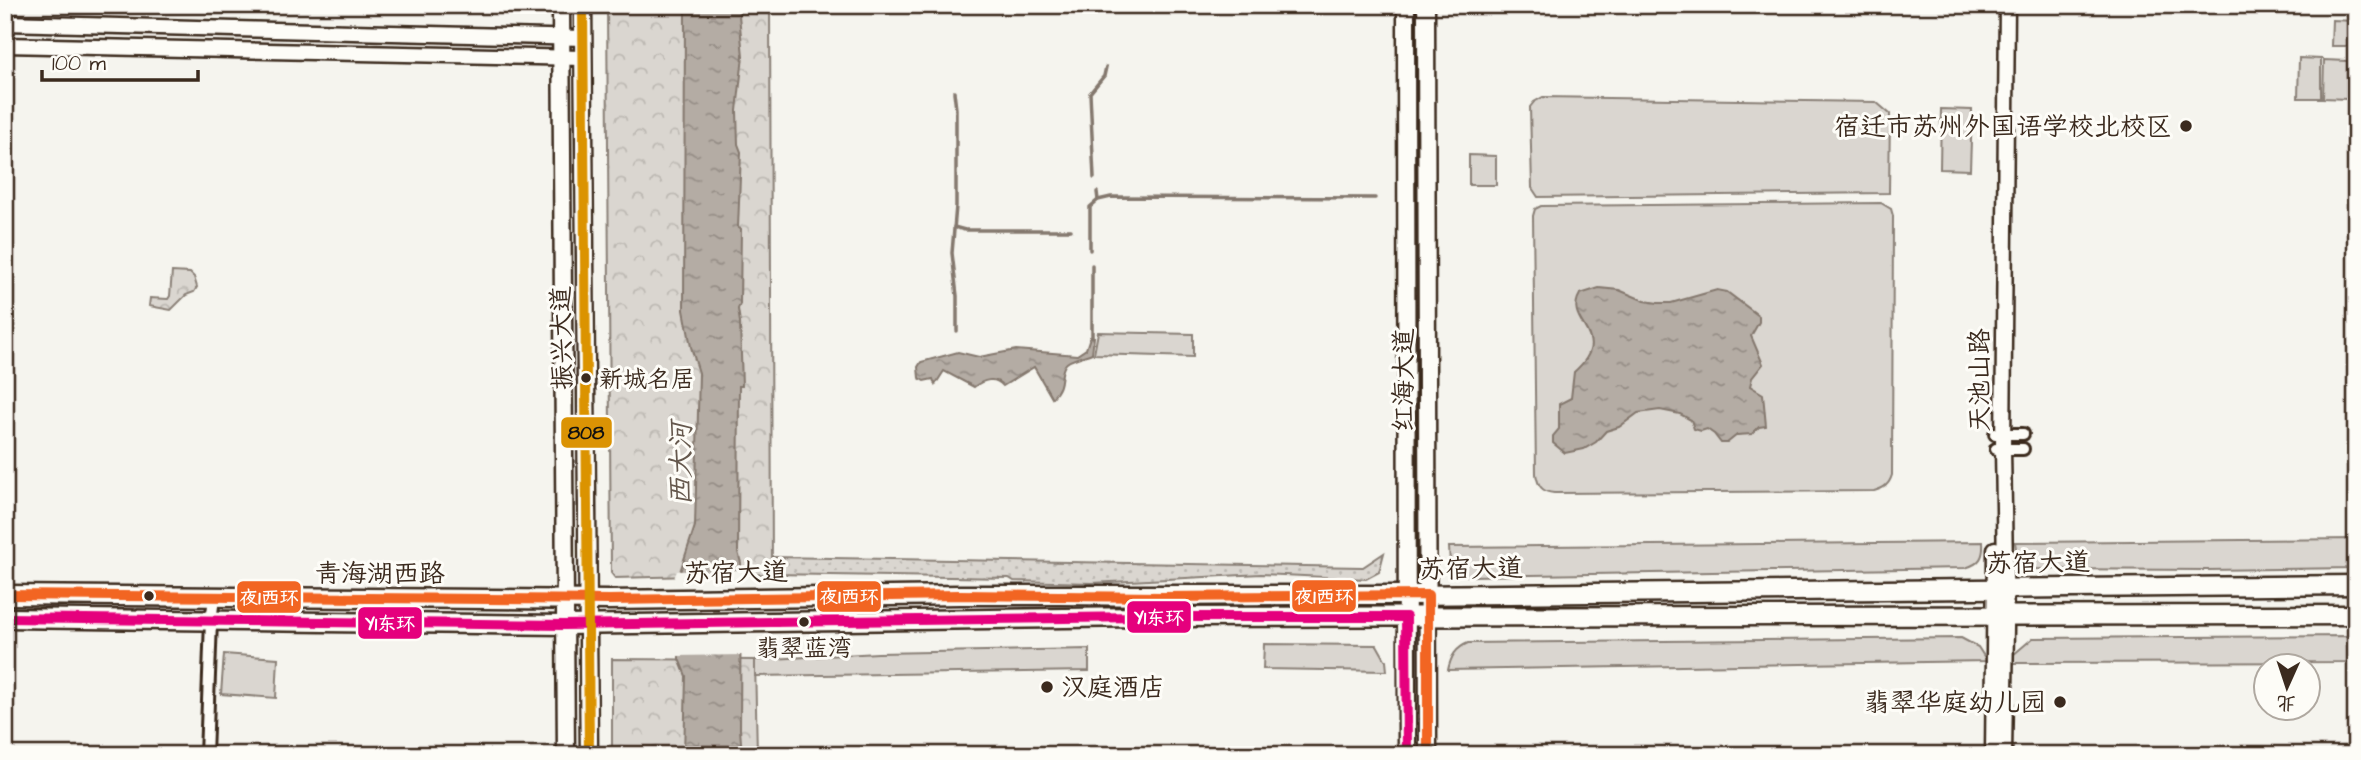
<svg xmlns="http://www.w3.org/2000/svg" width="2361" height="760" font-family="'Architects Daughter','LXGW WenKai TC',sans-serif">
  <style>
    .grass { fill: url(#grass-dots); stroke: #8a8077; stroke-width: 2 }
    .park { fill: url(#park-crowns); stroke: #8a8077; stroke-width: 2 }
    .garden { fill: #dad6d0; stroke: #8a8077; stroke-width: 2 }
    .water { fill: url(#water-ripples); stroke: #84786e; stroke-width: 2 }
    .pier { fill: #f5f4ee }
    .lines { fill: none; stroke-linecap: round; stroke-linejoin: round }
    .stream { stroke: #84786e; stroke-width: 3.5 }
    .minor-casing { stroke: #3b2a1e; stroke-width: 16 }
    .tertiary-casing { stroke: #3b2a1e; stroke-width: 19 }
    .secondary-casing { stroke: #3b2a1e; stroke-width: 21 }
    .primary-casing { stroke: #3b2a1e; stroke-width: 23 }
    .minor { stroke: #fdfcf7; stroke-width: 10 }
    .tertiary { stroke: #fdfcf7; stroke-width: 14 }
    .secondary { stroke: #fdfcf7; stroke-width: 16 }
    .primary { stroke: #fdfcf7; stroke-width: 18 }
    .bus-1-casing { stroke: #fdfcf7; stroke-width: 16 }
    .bus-2-casing { stroke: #fdfcf7; stroke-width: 16 }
    .bus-3-casing { stroke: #fdfcf7; stroke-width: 16 }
    .bus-1 { stroke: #f26522; stroke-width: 10 }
    .bus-2 { stroke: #e5007d; stroke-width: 10 }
    .bus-3 { stroke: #db9304; stroke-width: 10 }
    .poi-dot { fill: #3b2a1e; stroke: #fdfcf7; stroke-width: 2.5 }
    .labels { text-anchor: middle; stroke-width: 6; stroke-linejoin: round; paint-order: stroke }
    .bus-label { font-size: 24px; fill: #3b2a1e; stroke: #fdfcf7; text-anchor: start }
    .poi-label { font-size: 26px; fill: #3b2a1e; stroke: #fdfcf7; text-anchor: end }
    .street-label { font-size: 26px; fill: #3b2a1e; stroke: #fdfcf7 }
    .water-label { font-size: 28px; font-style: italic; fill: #65584d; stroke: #fdfcf7 }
    .line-badge { stroke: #fdfcf7; stroke-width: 2.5 }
    .badge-label { font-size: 19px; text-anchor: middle; font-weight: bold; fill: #fff }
    .pale-badge-label { font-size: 19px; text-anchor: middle; font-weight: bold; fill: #111 }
  </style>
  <defs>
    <pattern id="grass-dots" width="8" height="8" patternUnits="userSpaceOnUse" patternTransform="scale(1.75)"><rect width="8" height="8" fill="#dad6d0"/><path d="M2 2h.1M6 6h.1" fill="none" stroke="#bcb8b2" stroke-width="1.8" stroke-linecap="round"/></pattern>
    <pattern id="park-crowns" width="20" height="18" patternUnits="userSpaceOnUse" patternTransform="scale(1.75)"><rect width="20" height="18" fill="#dad6d0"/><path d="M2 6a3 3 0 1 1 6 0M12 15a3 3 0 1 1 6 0" fill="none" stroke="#bcb8b2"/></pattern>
    <pattern id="water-ripples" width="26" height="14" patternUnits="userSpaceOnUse" patternTransform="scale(1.75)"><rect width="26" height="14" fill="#b4aca4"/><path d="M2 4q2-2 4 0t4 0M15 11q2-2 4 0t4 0" fill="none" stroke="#948c85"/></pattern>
  </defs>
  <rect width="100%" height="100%" fill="#f5f4ee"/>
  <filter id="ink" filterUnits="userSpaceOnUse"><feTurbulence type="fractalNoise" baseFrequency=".0143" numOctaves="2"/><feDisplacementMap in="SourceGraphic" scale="14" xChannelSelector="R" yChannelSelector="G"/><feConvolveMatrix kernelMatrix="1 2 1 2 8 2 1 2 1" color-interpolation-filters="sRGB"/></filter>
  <g filter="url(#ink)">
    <!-- grass -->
    <polygon class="grass" points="1384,553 1379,572 1366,579 1261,574 1092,583 1014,581 1009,578 772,574 773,557 1363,567"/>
    <!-- park -->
    <g class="park">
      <polygon points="607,5 770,5 772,574 615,578 611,573"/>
      <polygon points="172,272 190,273 194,277 197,287 194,292 186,295 171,310 149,306 150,298 168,299 170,296"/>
      <polygon points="612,659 755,660 757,755 612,755"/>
    </g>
    <!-- garden -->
    <g class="garden">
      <polygon points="2332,20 2356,21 2356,46 2331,46"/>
      <polygon points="2299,58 2321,59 2321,98 2298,98"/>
      <polygon points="2324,60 2348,61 2347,99 2323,98"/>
      <polygon points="1543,97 1876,102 1890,114 1889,193 1538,197 1532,188 1530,107 1534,102"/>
      <polygon points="1941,109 1972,110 1970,170 1940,169"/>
      <polygon points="1469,155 1496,156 1496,185 1469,185"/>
      <path d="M1881 203 1891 209 1893 216 1892 475C1889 485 1884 488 1874 491L1554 493C1542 492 1538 486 1536 474L1533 216 1535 209 1541 206Z"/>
      <polygon points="1098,332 1193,334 1193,357 1094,354"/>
      <path d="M2356 539V568L2207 570 2036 569C2019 565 2017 558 2015 542Z"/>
      <path d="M1983 542C1984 557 1980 564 1965 568L1469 576 1462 575 1450 564 1449 547Z"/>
      <polygon points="2356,636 2356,662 2012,663 2013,655 2033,638"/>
      <path d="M1961 638 1978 647 1987 661 1448 670C1451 656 1456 648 1468 643Z"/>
      <polygon points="1264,644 1377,645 1386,661 1387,671 1263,669"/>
      <polygon points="1089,649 1089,671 755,676 755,660 878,653"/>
      <polygon points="224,654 278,658 276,698 221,694"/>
    </g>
    <!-- water -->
    <g class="water">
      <polygon points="685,5 738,5 743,56 737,111 738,144 741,152 738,228 741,229 740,304 738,309 740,322 742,386 739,386 738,552 741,563 740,729 742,755 684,755 686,676 679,659 678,578 695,526 699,373 691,347 684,310"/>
      <path d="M1599 288 1619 290 1645 301 1658 303H1671L1717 290 1727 292 1759 316V322L1751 336 1763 364 1752 378 1750 386 1763 394 1766 426 1759 427 1752 434 1737 435 1727 443H1721L1714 434 1707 429 1701 431 1694 429 1691 420 1680 414 1660 410 1638 413 1619 427 1606 431 1596 442 1584 449 1565 453 1553 443V436L1559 429V404L1571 398 1574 372C1617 334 1562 324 1580 294Z"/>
      <path d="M1090 337H1094L1092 353C1086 356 1068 359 1065 365 1058 377 1066 383 1052 398L1034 367 1003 386C995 376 983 380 974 387L944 371 935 385 933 379 924 381 919 378 918 367 921 362 958 352 979 357 1016 350 1077 355 1086 349Z"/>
    </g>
    <!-- pier -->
    <polygon class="pier" points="744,570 744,655 675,656 674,578 677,571"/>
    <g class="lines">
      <!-- stream -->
      <g class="stream">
        <polyline points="954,92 956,109 956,206 952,253 957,296 957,331"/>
        <polyline points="1094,178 1090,93 1104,76 1106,67"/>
        <polyline points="1097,192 1098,200"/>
        <polyline points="954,227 965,230 1071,230"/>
        <polyline points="1090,250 1090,207 1098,200 1111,197 1375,198"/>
        <polyline points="1092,337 1092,265"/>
      </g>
      <defs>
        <g id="minor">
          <polyline points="1995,434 2023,434"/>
          <polyline points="1996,449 2023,449"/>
          <polyline points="206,755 211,621 214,598"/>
        </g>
        <g id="tertiary">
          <polyline points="5,23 583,38"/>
          <polyline points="5,45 583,58"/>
          <polyline points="1993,755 1995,549"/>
          <polyline points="2004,755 2006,627 2003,449 2007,5"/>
        </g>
        <g id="secondary">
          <polyline points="561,5 566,755"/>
          <polyline points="583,5 589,755"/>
          <polyline points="1406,5 1407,755"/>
          <polyline points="1426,5 1428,755"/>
        </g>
        <g id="primary">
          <polyline points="5,595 609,600 960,595 1406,595 2356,585"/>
          <polyline points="5,618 564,625 1141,617 2356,615"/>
        </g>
      </defs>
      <!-- minor casing -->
      <use href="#minor" class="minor-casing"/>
      <!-- tertiary casing -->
      <use href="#tertiary" class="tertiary-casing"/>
      <!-- secondary casing -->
      <use href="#secondary" class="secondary-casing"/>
      <!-- primary casing -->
      <use href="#primary" class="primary-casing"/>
      <!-- minor -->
      <use href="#minor" class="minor"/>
      <!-- tertiary -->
      <use href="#tertiary" class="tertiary"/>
      <!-- secondary -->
      <use href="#secondary" class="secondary"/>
      <!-- primary -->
      <use href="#primary" class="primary"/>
      <defs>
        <polyline id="bus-1" points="5,595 609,600 960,595 1163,597 1428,595 1428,755"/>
        <polyline id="bus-2" points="5,618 564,625 1141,617 1406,617 1407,755"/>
        <polyline id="bus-3" points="583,5 589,755"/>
      </defs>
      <!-- bus-1 casing -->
      <use href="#bus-1" class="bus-1-casing"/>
      <!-- bus-2 casing -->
      <use href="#bus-2" class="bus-2-casing"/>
      <!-- bus-3 casing -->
      <use href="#bus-3" class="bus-3-casing"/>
      <!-- bus-1 -->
      <use href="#bus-1" class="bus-1"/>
      <!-- bus-2 -->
      <use href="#bus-2" class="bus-2"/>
      <!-- bus-3 -->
      <use href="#bus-3" class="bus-3"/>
    </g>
  </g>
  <!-- markers -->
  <g class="poi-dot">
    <circle cx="2186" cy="126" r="7"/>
    <circle cx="586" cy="378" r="6"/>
    <circle cx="149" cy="596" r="6"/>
    <circle cx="804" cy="622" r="6"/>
    <circle cx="1047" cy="687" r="7"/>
    <circle cx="2060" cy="702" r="7"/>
  </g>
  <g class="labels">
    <!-- bus labels -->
    <g class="bus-label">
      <text x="599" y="387">新城名居</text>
      <text x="804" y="656" text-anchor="middle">翡翠蓝湾</text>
    </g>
    <!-- poi labels -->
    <g class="poi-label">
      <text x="2172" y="135">宿迁市苏州外国语学校北校区</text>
      <text x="1061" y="696" text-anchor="start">汉庭酒店</text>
      <text x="2046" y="711">翡翠华庭幼儿园</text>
    </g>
    <!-- street labels -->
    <g class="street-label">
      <text transform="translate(561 338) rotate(-91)" y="9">振兴大道</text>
      <text transform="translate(1403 380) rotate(-90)" y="9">红海大道</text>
      <text transform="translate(1979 380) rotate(-90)" y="9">天池山路</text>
      <text transform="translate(2038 562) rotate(-1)" y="9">苏宿大道</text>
      <text transform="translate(1471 568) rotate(-1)" y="9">苏宿大道</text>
      <text transform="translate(736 572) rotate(-1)" y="9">苏宿大道</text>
      <text x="380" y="582">青海湖西路</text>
    </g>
    <!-- water labels -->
    <g class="water-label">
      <text transform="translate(680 464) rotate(-90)" y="10">西大河</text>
    </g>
  </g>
  <g class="line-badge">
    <rect x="560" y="416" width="53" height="33" rx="7" fill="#db9304"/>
    <rect x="1291" y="579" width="66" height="34" rx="7" fill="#f26522"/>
    <rect x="816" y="580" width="66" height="33" rx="7" fill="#f26522"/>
    <rect x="236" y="580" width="66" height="34" rx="7" fill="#f26522"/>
    <rect x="1126" y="600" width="66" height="34" rx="7" fill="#e5007d"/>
    <rect x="357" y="606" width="66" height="34" rx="7" fill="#e5007d"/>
  </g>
  <g class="badge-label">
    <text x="1324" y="603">夜1西环</text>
    <text x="849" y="603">夜1西环</text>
    <text x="269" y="604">夜1西环</text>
    <text x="1159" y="624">Y1东环</text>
    <text x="390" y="630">Y1东环</text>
  </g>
  <g class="pale-badge-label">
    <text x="586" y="439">808</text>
  </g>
  <!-- margin -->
  <rect width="2361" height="760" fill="none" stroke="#fdfcf7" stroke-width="28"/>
  <rect x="14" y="14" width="2333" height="732" fill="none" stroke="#3b2a1e" stroke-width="2.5" filter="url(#ink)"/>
  <!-- north arrow -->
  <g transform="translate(2287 687) rotate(183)"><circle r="33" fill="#fdfcf7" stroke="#afa8a0" stroke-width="2"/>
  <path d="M0-5L12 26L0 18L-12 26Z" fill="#3b2a1e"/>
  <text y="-10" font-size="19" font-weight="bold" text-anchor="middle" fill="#3b2a1e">北</text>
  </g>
  <!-- scale -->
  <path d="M42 70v10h156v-10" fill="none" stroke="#3b2a1e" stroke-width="3.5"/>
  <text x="52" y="70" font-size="21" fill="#3b2a1e" stroke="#fdfcf7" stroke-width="5" paint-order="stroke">100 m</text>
</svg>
